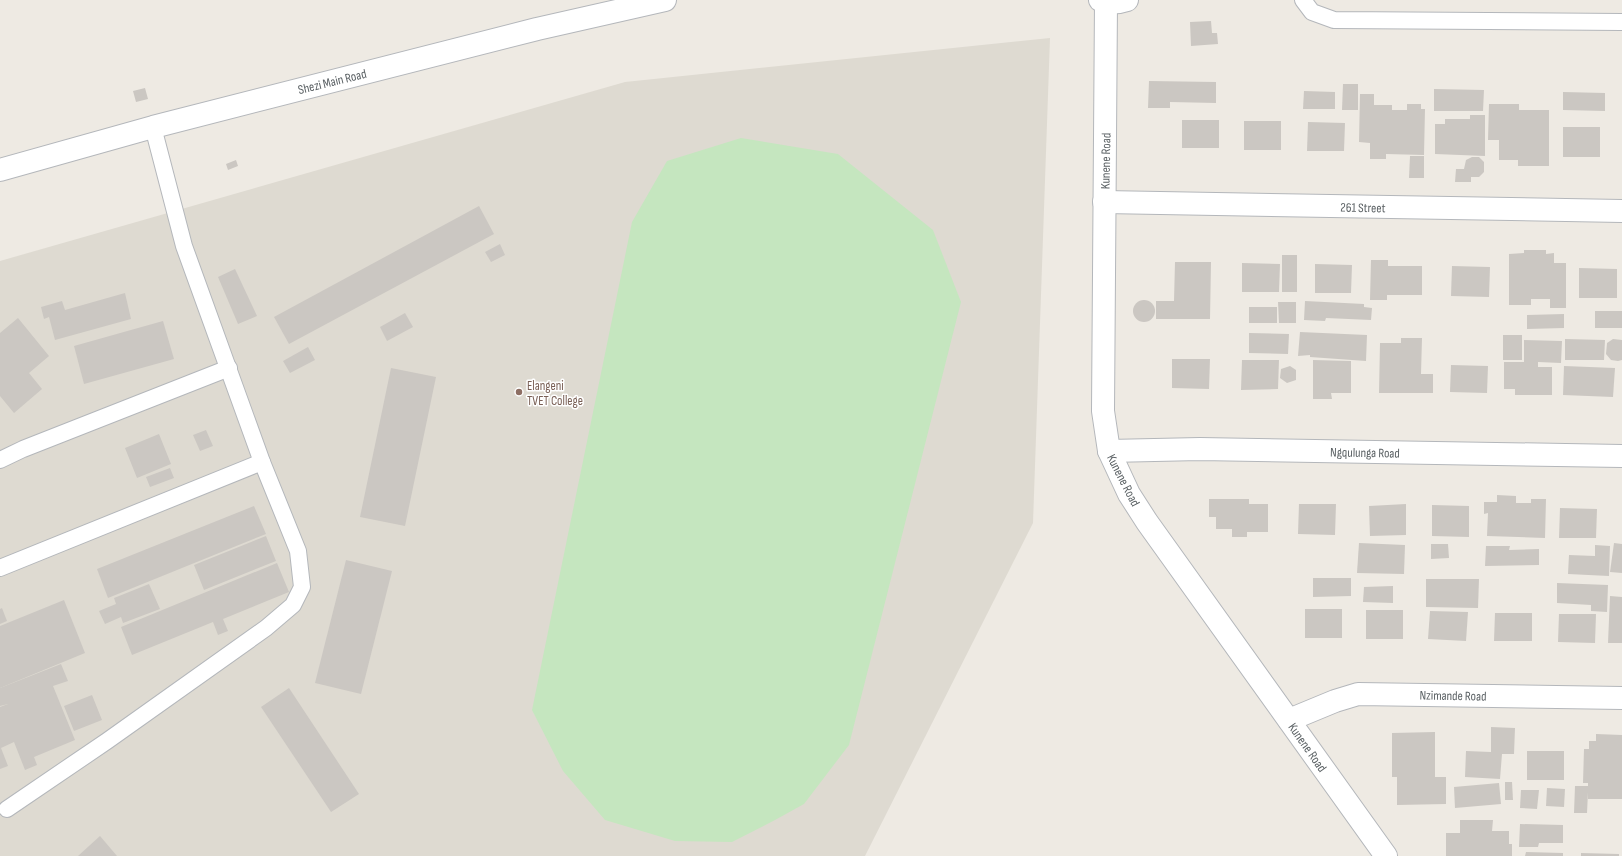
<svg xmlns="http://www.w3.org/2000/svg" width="1622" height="856" font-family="'Sofia Sans Condensed',sans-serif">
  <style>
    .education { fill: #dedad1 }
    .green { fill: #c5e6bf }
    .building { fill: #cbc7c2 }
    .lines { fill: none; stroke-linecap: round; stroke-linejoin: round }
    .service-casing { stroke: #b4b7bb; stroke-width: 18 }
    .minor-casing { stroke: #b4b7bb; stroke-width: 24 }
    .tertiary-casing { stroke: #b4b7bb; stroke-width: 24 }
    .service { stroke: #fff; stroke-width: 16 }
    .minor { stroke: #fff; stroke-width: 22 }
    .tertiary { stroke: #fff; stroke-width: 22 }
    .education-dot { fill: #8d6e63; stroke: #fff; stroke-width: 1.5 }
    .labels { text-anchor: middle; stroke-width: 3; stroke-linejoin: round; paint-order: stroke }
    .street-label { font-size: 13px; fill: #5b6164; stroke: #fff }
    .education-label { font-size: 13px; fill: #785e54; stroke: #fff; text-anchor: start }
  </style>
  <rect width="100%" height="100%" fill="#eeeae3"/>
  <!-- education -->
  <polygon class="education" points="1050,38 1033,523 865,856 0,856 0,261 625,82"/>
  <!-- green -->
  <polygon class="green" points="741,138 838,154 933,230 961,302 849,745 804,804 775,820 732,842 675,841 605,820 563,771 532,710 632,222 667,161"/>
  <!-- building -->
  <g class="building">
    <polygon points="1211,21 1212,33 1217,33 1218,44 1191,46 1190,22"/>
    <polygon points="1149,81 1216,82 1216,103 1170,102 1170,108 1148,108"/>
    <polygon points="1343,84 1358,84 1358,110 1342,110"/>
    <polygon points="145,88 148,99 136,102 133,91"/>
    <polygon points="1434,89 1484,90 1483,111 1434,111"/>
    <polygon points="1304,91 1335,92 1335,109 1303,109"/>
    <polygon points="1563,92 1605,93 1605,111 1563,110"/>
    <polygon points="1360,94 1374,94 1374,105 1392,105 1392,110 1407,110 1407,104 1421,104 1421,109 1425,109 1424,155 1386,154 1386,159 1370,159 1370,143 1359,142"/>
    <polygon points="1489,104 1519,104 1519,110 1549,110 1549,166 1518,166 1518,160 1499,160 1499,140 1488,140"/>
    <polygon points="1470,115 1485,115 1485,156 1435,154 1435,124 1445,124 1445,119 1470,119"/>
    <rect x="1182" y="120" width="37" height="28"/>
    <rect x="1244" y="121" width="37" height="29"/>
    <polygon points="1308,122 1345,123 1344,151 1307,151"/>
    <rect x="1563" y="127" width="37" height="30"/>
    <polygon points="1410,156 1424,156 1424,178 1409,178"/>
    <polygon points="1472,157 1479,157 1484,162 1484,172 1479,177 1471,177 1471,182 1455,182 1456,169 1464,169 1466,160"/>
    <polygon points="236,160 238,166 228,170 226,164"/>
    <polygon points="479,206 494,234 289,344 274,317"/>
    <polygon points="500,244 505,255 491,262 485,252"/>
    <polygon points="1524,250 1546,250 1546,254 1554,253 1554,263 1566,263 1566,308 1550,308 1550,299 1531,299 1531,305 1509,305 1509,254 1524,253"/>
    <rect x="1282" y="255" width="15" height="37"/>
    <polygon points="1371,260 1388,260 1388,266 1422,266 1422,295 1387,295 1387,300 1370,300"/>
    <polygon points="1175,262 1211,262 1210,319 1156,319 1156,301 1174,301"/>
    <polygon points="1242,263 1280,264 1279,292 1242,292"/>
    <polygon points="1315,264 1352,265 1351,293 1315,293"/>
    <polygon points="1452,266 1490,267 1489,297 1451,296"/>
    <polygon points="1579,268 1617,269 1617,298 1579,298"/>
    <polygon points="235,269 257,316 238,324 218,277"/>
    <polygon points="125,293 131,319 55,340 49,317 44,319 41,307 62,301 65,310"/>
    <circle cx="1144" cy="311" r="11"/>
    <polygon points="1305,301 1364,304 1364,307 1372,308 1371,320 1326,318 1325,321 1304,320"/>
    <polygon points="1278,302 1296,302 1296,323 1279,323"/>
    <rect x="1249" y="307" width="28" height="16"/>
    <rect x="1595" y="311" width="27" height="17"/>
    <polygon points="405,313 413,327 387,341 380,327"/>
    <polygon points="1564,314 1564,328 1527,329 1527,315"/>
    <polygon points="18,318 49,356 29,373 42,389 14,413 0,396 0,333"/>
    <polygon points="163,321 174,359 84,384 74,346"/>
    <polygon points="1300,332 1367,335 1366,361 1310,357 1310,355 1298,356"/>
    <polygon points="1249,333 1289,334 1288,354 1249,353"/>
    <rect x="1503" y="335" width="19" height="25"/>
    <polygon points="1401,338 1422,338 1421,374 1433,374 1433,393 1379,393 1380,343 1401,343"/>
    <polygon points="1565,339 1605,340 1604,360 1565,360"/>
    <polygon points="1613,339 1622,340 1622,360 1618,361 1611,360 1606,354 1607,343"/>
    <polygon points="1524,340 1562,341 1561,363 1538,362 1538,367 1552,367 1552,395 1515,395 1515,389 1504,389 1504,362 1524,362"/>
    <polygon points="308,347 315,360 290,373 283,361"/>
    <polygon points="1172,359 1210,359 1209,389 1172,388"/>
    <polygon points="1242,360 1279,360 1278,389 1241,390"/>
    <polygon points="1313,360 1351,361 1351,393 1331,393 1332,399 1313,399"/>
    <polygon points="1451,365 1488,366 1487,393 1450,392"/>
    <polygon points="1290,366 1296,370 1296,380 1287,383 1280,378 1281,369"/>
    <polygon points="1564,366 1615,368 1613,397 1563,395"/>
    <polygon points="391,368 436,377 405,526 360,517"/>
    <polygon points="206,430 213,446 200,451 193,435"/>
    <polygon points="159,434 171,464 137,478 125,448"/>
    <polygon points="170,468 174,478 150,487 146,477"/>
    <polygon points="1497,495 1516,496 1516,503 1531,503 1531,499 1546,499 1545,538 1487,536 1488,513 1484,514 1484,502 1497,502"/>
    <polygon points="1209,499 1249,499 1249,504 1268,504 1268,532 1247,532 1247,537 1232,537 1232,529 1216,529 1216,517 1209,517"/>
    <polygon points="1299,504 1336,504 1335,535 1298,534"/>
    <polygon points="1406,504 1406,535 1370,536 1369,506"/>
    <polygon points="1432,505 1469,506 1469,537 1432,536"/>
    <polygon points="254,506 266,534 108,598 97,569"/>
    <polygon points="1560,508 1597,509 1596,538 1559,538"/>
    <polygon points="266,536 276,561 204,590 194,565"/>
    <polygon points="1359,543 1405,545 1404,574 1357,573"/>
    <polygon points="1614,543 1622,544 1622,573 1610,572"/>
    <polygon points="1431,544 1448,544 1449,558 1431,559"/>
    <polygon points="1595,545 1610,546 1609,576 1568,574 1569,555 1595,556"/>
    <polygon points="1486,546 1510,546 1509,550 1539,549 1539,565 1485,566"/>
    <polygon points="346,560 392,571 361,694 315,683"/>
    <polygon points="277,563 289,592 223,619 228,631 218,635 213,622 132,655 121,627"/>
    <polygon points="1313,578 1351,578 1351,596 1313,597"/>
    <polygon points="1426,579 1479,579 1478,608 1426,607"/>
    <polygon points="1557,583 1608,585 1607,612 1591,611 1591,605 1557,603"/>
    <polygon points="149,584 160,609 123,623 121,617 105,624 99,611 116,604 114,598"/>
    <polygon points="1393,586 1393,603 1363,602 1364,587"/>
    <polygon points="1610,596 1622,597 1622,643 1608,643"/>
    <polygon points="64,600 85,653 0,688 0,626"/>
    <polygon points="2,608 7,621 0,624 0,609"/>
    <rect x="1305" y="609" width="37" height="29"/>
    <rect x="1366" y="610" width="37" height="29"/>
    <polygon points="1430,611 1468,612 1466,641 1428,639"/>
    <polygon points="1495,613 1532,613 1532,641 1494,641"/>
    <polygon points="1559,614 1596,614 1595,643 1558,642"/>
    <polygon points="61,664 68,681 53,686 75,740 34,757 37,765 25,770 14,742 1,748 8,766 0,769 0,707 8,704 0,706 0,688"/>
    <polygon points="289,688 359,794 331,812 261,707"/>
    <polygon points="92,695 102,720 74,731 64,706"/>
    <polygon points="1491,727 1515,728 1514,754 1502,754 1500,779 1465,777 1466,751 1491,752"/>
    <polygon points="1435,732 1435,777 1446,777 1446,804 1397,805 1397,777 1392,777 1392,733"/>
    <polygon points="1596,734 1622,735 1622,799 1588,799 1588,792 1587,813 1574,813 1575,786 1588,786 1588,783 1583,783 1584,749 1589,749 1589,741 1596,741"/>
    <rect x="1527" y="751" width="37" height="29"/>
    <polygon points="1505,782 1512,782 1513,800 1505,800"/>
    <polygon points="1499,783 1501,804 1455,808 1454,787"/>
    <polygon points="1547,788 1565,789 1564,807 1546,806"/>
    <polygon points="1521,790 1539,790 1537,809 1520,808"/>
    <polygon points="1460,820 1493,820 1492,831 1509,831 1509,844 1512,844 1512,856 1446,856 1446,833 1460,833"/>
    <polygon points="1520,824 1563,825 1563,843 1539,843 1538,847 1519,847"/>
    <polygon points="100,836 117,856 78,856"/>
    <polygon points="1526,852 1563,853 1563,856 1525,856"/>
    <polygon points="1581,853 1619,854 1619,856 1581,856"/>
  </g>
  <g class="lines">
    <defs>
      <g id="service">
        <polyline points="1303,0 1312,12 1334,20 1622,22"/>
        <polyline points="0,460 23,449 229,368"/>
        <polyline points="0,568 262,462 184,246 153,127"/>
        <polyline points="7,809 107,741 266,628 293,605 302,587 298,551 262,462"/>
      </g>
      <g id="minor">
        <polyline points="1104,202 1622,211"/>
        <polyline points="1109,451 1200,449 1622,456"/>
        <polyline points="1289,720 1335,701 1358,694 1622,698"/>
      </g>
      <g id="tertiary">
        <path d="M1100 0C1109 4 1118 3 1127 0"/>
        <polyline points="1106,2 1103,411 1109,451 1129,494 1147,522 1386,856"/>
        <polyline points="0,170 153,127 537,29 665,0"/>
      </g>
    </defs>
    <!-- service casing -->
    <use href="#service" class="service-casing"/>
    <!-- minor casing -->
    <use href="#minor" class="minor-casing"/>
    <!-- tertiary casing -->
    <use href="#tertiary" class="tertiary-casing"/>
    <!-- service -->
    <use href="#service" class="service"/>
    <!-- minor -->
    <use href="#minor" class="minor"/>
    <!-- tertiary -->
    <use href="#tertiary" class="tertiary"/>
  </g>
  <!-- markers -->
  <circle class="education-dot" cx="519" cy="392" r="4"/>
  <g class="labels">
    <!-- street labels -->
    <g class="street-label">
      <text transform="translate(332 81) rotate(-14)" y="5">Shezi Main Road</text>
      <text transform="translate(1105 161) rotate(-89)" y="5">Kunene Road</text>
      <text transform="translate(1363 207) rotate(1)" y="5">261 Street</text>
      <text transform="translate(1365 452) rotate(1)" y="5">Ngqulunga Road</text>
      <text transform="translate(1124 480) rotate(63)" y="5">Kunene Road</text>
      <text transform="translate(1453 695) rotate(1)" y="5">Nzimande Road</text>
      <text transform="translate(1308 747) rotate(55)" y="5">Kunene Road</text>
    </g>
    <!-- education labels -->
    <g class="education-label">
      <text x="527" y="390">Elangeni<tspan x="527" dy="15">TVET College</tspan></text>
    </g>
  </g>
</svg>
